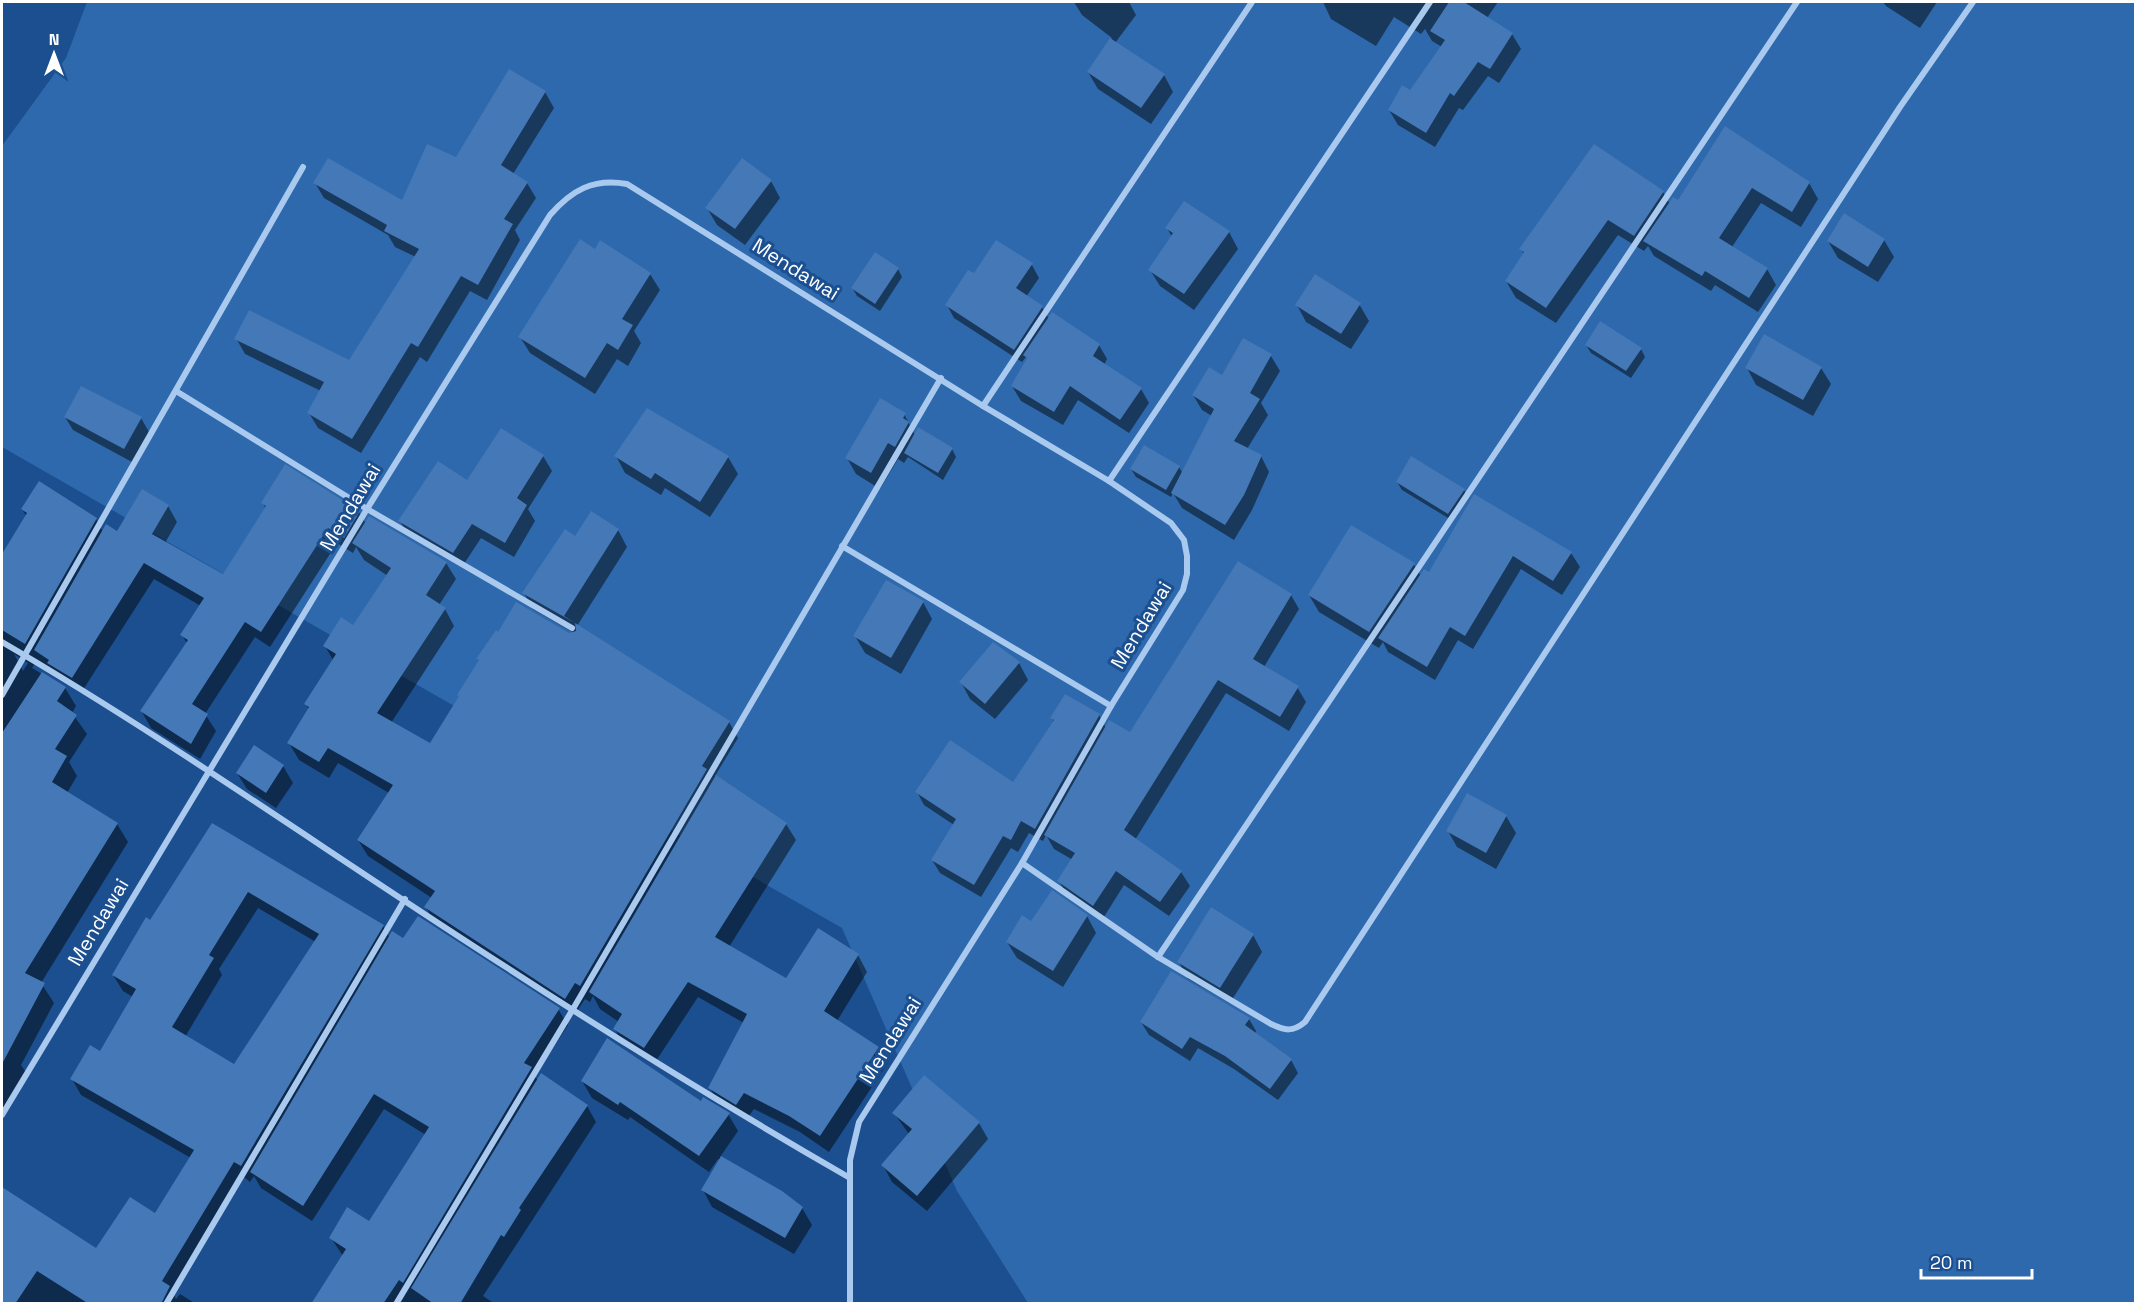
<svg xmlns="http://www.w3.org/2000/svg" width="2137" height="1305" font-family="'Space Grotesk',sans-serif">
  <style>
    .green { fill: #2e69ad }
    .shadow { fill: #0007; fill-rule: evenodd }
    .building { fill: #4478b7; fill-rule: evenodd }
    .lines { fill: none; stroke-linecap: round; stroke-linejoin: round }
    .minor { stroke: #a9c9ee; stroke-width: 6 }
    .labels { text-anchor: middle; stroke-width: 6; stroke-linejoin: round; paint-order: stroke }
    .street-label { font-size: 20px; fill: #fff; stroke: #1b4f8f }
  </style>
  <rect width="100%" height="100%" fill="#1b4f8f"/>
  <!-- green -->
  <polygon class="green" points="87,2 2135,2 2135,1303 1028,1303 957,1191 842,928 2,447 2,146 66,58"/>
  <!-- shadow -->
  <g class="shadow">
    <polygon points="1074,2 1129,2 1136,15 1115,43 1164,75 1173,92 1151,124 1098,89 1088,72 1112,38 1082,15"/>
    <polygon points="1323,2 1498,2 1487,18 1512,34 1521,49 1499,83 1488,76 1463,110 1459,108 1435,147 1398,125 1389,110 1410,92 1442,47 1432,41 1425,29 1421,34 1394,17 1376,46 1331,19"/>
    <polygon points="1883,2 1937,2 1920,28 1886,6"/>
    <polygon points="545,92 554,108 513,174 527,183 536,198 515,230 520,240 487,300 470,291 427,362 420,357 361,453 318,428 309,413 321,391 245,354 236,338 350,362 416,257 395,247 388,235 324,198 315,183 402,202"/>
    <polygon points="1726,128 1809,183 1818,199 1801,227 1761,203 1732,247 1767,269 1776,285 1758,312 1715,285 1711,291 1654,256 1648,246 1644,251 1618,235 1556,323 1516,298 1506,281 1524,254 1521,249 1663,192 1670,204 1678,202"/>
    <polygon points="771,181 780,198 745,245 717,225 707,208"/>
    <polygon points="1167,228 1229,232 1238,249 1194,310 1160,286 1150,270 1172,237"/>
    <polygon points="1884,240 1894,257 1878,282 1838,258 1828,241"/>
    <polygon points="596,251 650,274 660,290 634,331 641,343 628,366 617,359 595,394 530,353 520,337"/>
    <polygon points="1032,265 1039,278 1026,297 1042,307 1049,319 1099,345 1107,359 1104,365 1141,389 1149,403 1129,433 1078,400 1063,425 1021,401 1012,386 1028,360 1026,357 1022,362 954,318 947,305 974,275"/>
    <polygon points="898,269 902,277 880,311 857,296 853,289"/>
    <polygon points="1359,304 1369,321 1351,349 1306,322 1297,305"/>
    <polygon points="1586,345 1641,349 1645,357 1631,378 1591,353"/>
    <polygon points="1271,356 1280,371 1261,403 1268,415 1247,449 1261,456 1269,472 1252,510 1234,540 1182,508 1173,493 1171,497 1136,477 1131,469 1179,467 1183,474 1212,416 1202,410 1193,395 1223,377"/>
    <polygon points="1747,368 1821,368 1831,384 1813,416 1756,385"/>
    <polygon points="648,410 728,457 738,474 710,517 665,488 661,495 625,473 616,456"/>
    <polygon points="904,414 915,435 952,449 956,457 943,480 908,457 904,463 898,459 880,489 856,474 847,458"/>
    <polygon points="65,417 141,418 149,432 132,462 73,430"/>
    <polygon points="543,456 552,471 528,509 535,521 514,557 481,538 462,567 409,536 400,521 467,482"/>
    <polygon points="1397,482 1464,490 1468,498 1453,521 1402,490"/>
    <polygon points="1474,496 1571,553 1580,567 1562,595 1521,569 1473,649 1458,640 1435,680 1388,652 1383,642 1379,648 1319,612 1309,595 1414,565 1421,576 1430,574"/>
    <path d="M263 503 359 512 366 524 446 563 456 579 439 605 445 609 454 626 391 723 430 745 480 662 478 659 574 633 533 609 524 593 575 538 618 530 627 547 577 626 729 722 738 738 715 776 786 824 796 840 729 947 787 980 858 955 867 972 837 1021 877 1048 887 1064 829 1152 800 1132 754 1109 746 1120 720 1105 710 1088 744 1023 698 997 654 1064 624 1046 615 1029 619 1022 600 1009 593 996 590 1002 585 999 575 1014 435 924 426 907 432 898 368 856 358 840 389 793 338 763 329 778 299 760 289 743 309 710 306 704 333 660 325 646 353 627 388 576 364 560 356 547 353 553 337 543 270 647 255 637 205 714 216 731 200 759 151 728 142 712 188 645 182 635 201 606 154 579 81 693 37 660 32 668 65 688 76 706 72 713 87 734 69 762 77 776 67 793 117 824 128 842 41 983 54 1003 21 1065 27 1074 2 1118V557L27 517 22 509 96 519 103 532 118 533 168 506 177 522 165 543 224 576 266 509ZM14 654 28 663 23 671 20 665Z"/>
    <polygon points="1291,595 1299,609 1264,667 1297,687 1306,702 1289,731 1226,693 1135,840 1181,872 1190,886 1169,916 1124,885 1102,920 1068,896 1059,881 1073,860 1054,849 1046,835 1043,841 1029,833 1018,852 1011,848 981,897 940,873 932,860 954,825 924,805 917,792 1013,784 1054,722 1052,718 1099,715 1106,728 1131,734"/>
    <polygon points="923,602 932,619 901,674 865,653 855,636"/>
    <polygon points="1019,663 1028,680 995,719 970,699 961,682"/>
    <polygon points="283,766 293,783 276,808 247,789 237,773"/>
    <polygon points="1506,816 1516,833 1496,869 1457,847 1448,831"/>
    <path d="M213 825 383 926 390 938 404 940 558 1009 568 1025 535 1076 538 1081 587 1106 596 1122 483 1296 495 1304H313L343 1256 331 1238 370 1223 426 1135 384 1109 312 1221 261 1188 254 1176 250 1182 244 1177 173 1293 176 1299 180 1294 196 1304H2V1195H11L97 1250 156 1215 191 1158 81 1095 72 1079 101 1053 133 997 123 991 113 975 151 922ZM258 908 316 942 235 1066 185 1037 222 975 219 969Z"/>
    <polygon points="1087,916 1096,933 1063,987 1017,958 1007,942 1032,924"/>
    <polygon points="1253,935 1262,952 1230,1003 1188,979 1179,962"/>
    <polygon points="1249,1019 1256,1031 1255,1034 1291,1060 1298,1073 1278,1100 1234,1069 1198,1048 1190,1061 1149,1035 1141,1022"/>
    <polygon points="582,1081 702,1104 728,1114 738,1131 720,1157 781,1192 802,1208 812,1225 794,1254 712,1207 703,1190 720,1160 718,1159 709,1172 630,1117 628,1120 592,1098"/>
    <polygon points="894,1113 979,1123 988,1139 927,1211 892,1182 883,1165 909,1134"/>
  </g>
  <!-- building -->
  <g class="building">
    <polygon points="1449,2 1464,2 1513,33 1490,69 1478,62 1454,96 1450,93 1426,133 1388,110 1402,85 1410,90 1445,40 1430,31"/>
    <polygon points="1110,38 1165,74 1141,108 1087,72"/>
    <polygon points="509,69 546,91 501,165 528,182 504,219 513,224 478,285 461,276 418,347 411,343 352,439 307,413 324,382 234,339 249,310 349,360 419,249 384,231 387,225 313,183 328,158 402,200 427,144 456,157"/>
    <polygon points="1725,126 1810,182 1792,212 1752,188 1719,238 1768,268 1749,298 1705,271 1702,276 1643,241 1673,197 1678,200"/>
    <polygon points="1594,144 1664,191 1634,236 1608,220 1546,308 1505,281 1524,252 1519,249"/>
    <polygon points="742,158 772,180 735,229 705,208"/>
    <polygon points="1184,201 1230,231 1184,294 1148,270 1173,233 1165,228"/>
    <polygon points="1844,213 1885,239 1868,267 1827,241"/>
    <polygon points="580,239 595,249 600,240 651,273 622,319 633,325 618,350 607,343 585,378 518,337"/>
    <polygon points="996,240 1033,263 1016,288 1043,306 1014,350 945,305 968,270 974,273"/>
    <polygon points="875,252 899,268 875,304 851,288"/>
    <polygon points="1315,274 1361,303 1341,334 1295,305"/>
    <polygon points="1052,312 1100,344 1093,356 1142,388 1120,420 1070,386 1054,412 1011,386 1027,358 1023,355"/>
    <polygon points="1600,321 1642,348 1626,371 1585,345"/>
    <polygon points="1764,334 1822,367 1803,400 1745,368"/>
    <polygon points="1243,338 1272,354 1250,393 1260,399 1234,441 1262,455 1244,495 1225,525 1171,493 1214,409 1192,395 1209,367 1222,375"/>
    <polygon points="81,386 142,417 124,449 64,417"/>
    <polygon points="880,398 906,413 903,418 909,422 895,447 888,443 871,473 845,458"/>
    <polygon points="647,408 729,456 700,502 655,473 651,479 614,456"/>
    <polygon points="918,427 953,448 938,473 904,453"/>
    <polygon points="501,428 544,455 517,498 527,505 505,543 472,524 453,553 398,521 438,461 467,480"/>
    <polygon points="1144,445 1180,466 1166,490 1130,469"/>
    <polygon points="1411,456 1465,489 1448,514 1396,482"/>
    <polygon points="285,464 360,511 344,538 328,528 261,632 245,622 192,704 208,714 191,744 140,711 188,640 180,635 204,598 144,563 72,678 47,663 49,660 34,650 106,524 117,531 142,489 169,505 152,534 223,574 266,506 261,503"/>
    <polygon points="39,481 97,518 25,644 2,630 2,554 27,513 21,509"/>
    <polygon points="1474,494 1572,552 1553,581 1513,556 1465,636 1450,627 1427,667 1378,638 1424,569 1429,572"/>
    <polygon points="591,511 619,529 564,616 730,721 702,766 707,769 580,986 575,983 565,999 424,907 435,891 357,840 393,785 328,748 319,762 287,743 309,707 304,704 336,654 323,646 341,617 353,625 391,568 352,543 369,516 447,562 426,595 446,608 377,713 430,743 459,696 457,695 479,660 476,659 496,630 498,632 516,602 569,633 576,631 575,623 522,593 565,529 575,536"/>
    <polygon points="1351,525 1415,563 1369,632 1308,595"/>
    <polygon points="1238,561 1292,594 1253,659 1299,686 1280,717 1218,680 1124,830 1182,871 1160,902 1116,871 1093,906 1057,881 1075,853 1044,835 1109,720 1130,732"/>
    <polygon points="886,580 924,601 891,658 853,636"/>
    <polygon points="993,642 1020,662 985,704 959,682"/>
    <polygon points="42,672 66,687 57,701 77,715 55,749 67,756 52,782 118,823 25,973 45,983 2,1064 2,733"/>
    <polygon points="1065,694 1100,714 1035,829 1021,821 1011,840 1003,836 974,885 931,860 956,819 915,792 950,740 1013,782 1054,720 1050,718"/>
    <polygon points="254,745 284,765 266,793 236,773"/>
    <polygon points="716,775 787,823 715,937 786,978 818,928 859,954 824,1011 879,1047 820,1136 789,1116 744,1093 736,1105 708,1088 747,1014 688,982 644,1048 613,1029 622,1014 589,992"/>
    <polygon points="1467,793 1507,815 1486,853 1446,831"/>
    <path d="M212 823 384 925 241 1166 234 1162 162 1281 170 1286 161 1304H89L37 1271 15 1304H2V1187L96 1248 130 1197 155 1213 194 1150 70 1079 90 1045 100 1051 136 989 112 975 146 917 150 920ZM248 892 319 934 234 1064 172 1027 214 958 209 955Z"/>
    <polygon points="1052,890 1088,915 1053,971 1006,942 1022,915 1031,921"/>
    <polygon points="1211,907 1254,934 1220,988 1177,962"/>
    <polygon points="418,916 560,1008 524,1063 532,1067 403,1283 399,1280 383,1304 311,1304 346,1249 329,1238 347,1207 369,1221 429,1127 374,1094 303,1206 250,1172 392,931 403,938"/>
    <polygon points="1171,971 1250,1018 1245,1025 1292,1059 1270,1089 1225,1056 1190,1037 1182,1049 1140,1022"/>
    <polygon points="607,1038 701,1101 703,1097 730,1113 699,1156 620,1102 618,1105 581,1081"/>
    <polygon points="541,1073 588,1105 519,1208 521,1210 504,1237 501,1235 460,1304 434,1304 411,1288"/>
    <polygon points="924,1075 980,1122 917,1196 881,1165 912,1129 892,1113"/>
    <polygon points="721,1156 782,1191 803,1207 785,1238 701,1190"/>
  </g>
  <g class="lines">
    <!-- minor -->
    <g class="minor">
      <polyline points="176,391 367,509 572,628"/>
      <polyline points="983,406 1252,2"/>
      <polyline points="1109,481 1430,2"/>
      <polyline points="842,546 1111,706"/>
      <path d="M2 642C175 743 337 859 506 967 618 1040 734 1111 850 1178"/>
      <polyline points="2,695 303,167"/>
      <path d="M1022 863 1158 957 1271 1024C1285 1031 1293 1032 1305 1022L1900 107 1973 2"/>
      <polyline points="1158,957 1797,2"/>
      <path d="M2 1115 367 509 550 215C572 190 593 178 627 184L983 406 1109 481 1171 523 1184 540 1187 556V574L1183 590 1111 706 1022 863 859 1122 850 1160V1304"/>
      <polyline points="166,1304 405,899"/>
      <polyline points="396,1304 573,1009 941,378"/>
    </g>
  </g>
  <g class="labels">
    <!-- street labels -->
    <g class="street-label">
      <text transform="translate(796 269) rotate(32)" y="7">Mendawai</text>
      <text transform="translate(350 507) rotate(-59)" y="7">Mendawai</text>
      <text transform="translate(1141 625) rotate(-59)" y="7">Mendawai</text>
      <text transform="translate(98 922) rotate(-59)" y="7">Mendawai</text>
      <text transform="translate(890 1040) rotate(-58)" y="7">Mendawai</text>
    </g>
  </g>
  <!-- border -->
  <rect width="2137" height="1305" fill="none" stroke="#ffffff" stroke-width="6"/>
  <!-- north arrow -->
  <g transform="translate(54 54)" stroke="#1b4f8f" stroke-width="4.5" paint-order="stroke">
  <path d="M0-4.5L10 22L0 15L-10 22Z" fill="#ffffff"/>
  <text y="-9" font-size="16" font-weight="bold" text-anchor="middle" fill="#ffffff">N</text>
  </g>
  <!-- scale -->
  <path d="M1921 1269v9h111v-9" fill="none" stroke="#ffffff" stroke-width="3"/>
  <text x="1930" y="1269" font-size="18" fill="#ffffff" stroke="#1b4f8f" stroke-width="4.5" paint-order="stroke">20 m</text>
</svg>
